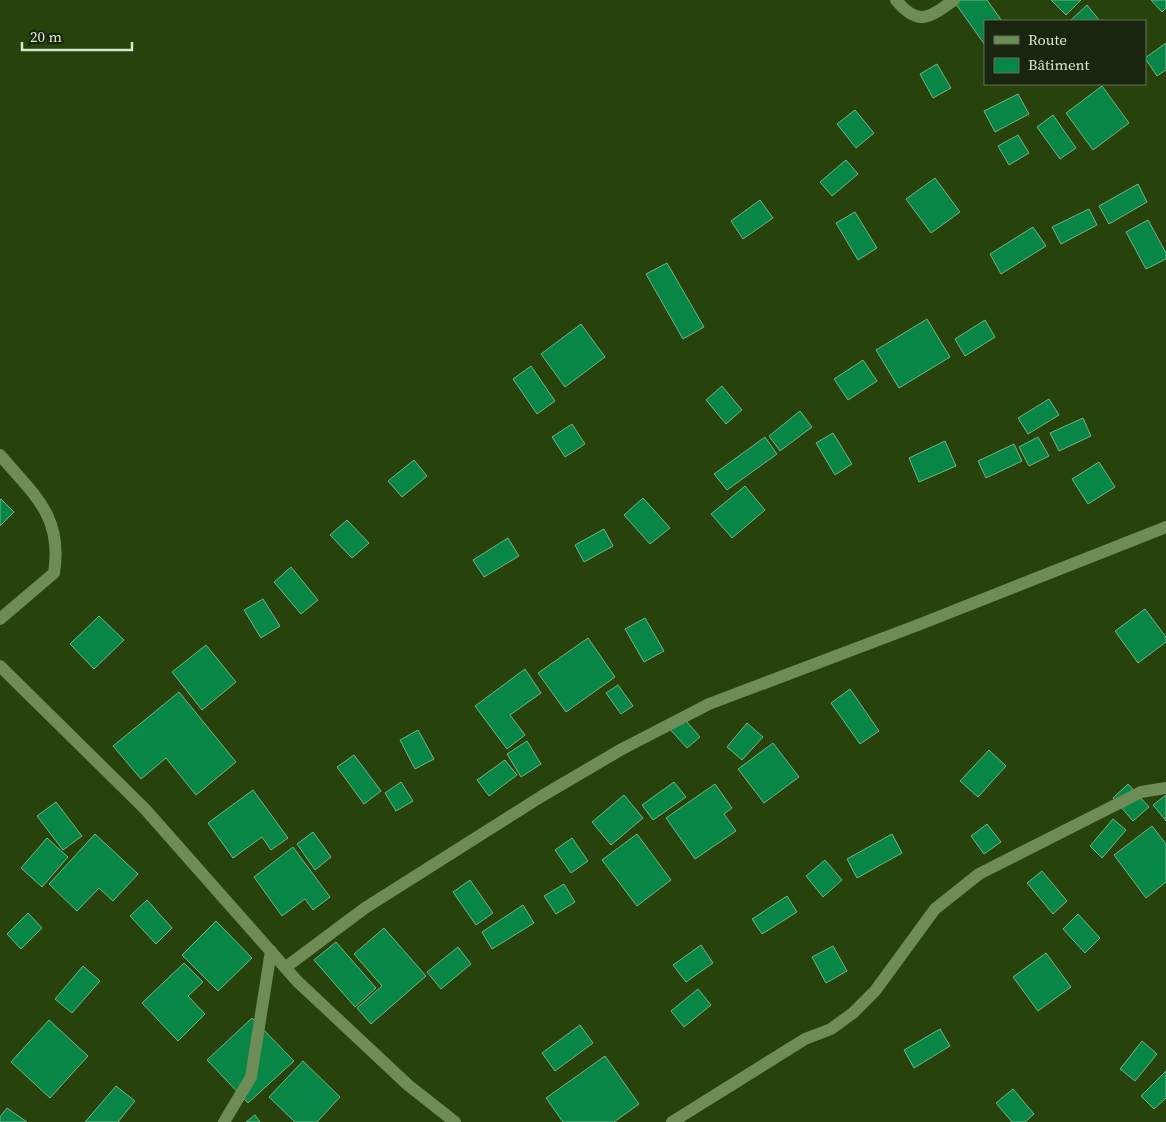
<svg xmlns="http://www.w3.org/2000/svg" width="1166" height="1122" font-family="'Source Serif 4',serif">
  <style>
    .building { fill: #088645; stroke: #78b288 }
    .lines { fill: none; stroke-linecap: round; stroke-linejoin: round }
    .minor { stroke: #6e8d56; stroke-width: 12 }
  </style>
  <rect width="100%" height="100%" fill="#27420b"/>
  <!-- building -->
  <g class="building">
    <polygon points="953,0 987,0 1002,21 985,21 985,45"/>
    <polygon points="1051,0 1081,0 1066,15"/>
    <polygon points="1151,0 1166,0 1166,8 1162,12"/>
    <polygon points="1087,5 1100,21 1072,21 1071,20"/>
    <polygon points="1166,43 1166,70 1157,76 1145,58"/>
    <polygon points="937,64 951,88 933,98 920,74"/>
    <polygon points="1102,86 1129,123 1093,150 1066,113"/>
    <polygon points="1018,94 1029,114 995,132 984,111"/>
    <polygon points="855,110 874,133 856,148 837,124"/>
    <polygon points="1053,115 1076,148 1060,159 1037,127"/>
    <polygon points="1018,135 1029,153 1009,165 998,146"/>
    <polygon points="846,160 858,174 832,196 820,182"/>
    <polygon points="935,178 960,212 931,233 906,199"/>
    <polygon points="1138,184 1147,202 1109,224 1099,206"/>
    <polygon points="760,200 773,218 743,239 731,221"/>
    <polygon points="1089,209 1097,225 1061,244 1052,227"/>
    <polygon points="855,212 877,248 858,260 836,223"/>
    <polygon points="1148,220 1166,253 1166,259 1146,269 1126,232"/>
    <polygon points="1033,227 1046,246 1001,274 990,254"/>
    <polygon points="667,263 704,327 683,339 646,274"/>
    <polygon points="927,319 950,357 899,388 876,350"/>
    <polygon points="985,320 995,337 965,356 955,339"/>
    <polygon points="581,324 605,357 565,387 541,354"/>
    <polygon points="863,360 877,381 848,400 834,379"/>
    <polygon points="531,366 555,401 537,414 513,379"/>
    <polygon points="722,386 742,410 726,424 706,400"/>
    <polygon points="1049,399 1059,415 1028,434 1018,418"/>
    <polygon points="800,411 812,427 780,451 769,436"/>
    <polygon points="1083,418 1091,436 1059,451 1050,433"/>
    <polygon points="572,424 585,444 565,457 552,437"/>
    <polygon points="833,433 852,464 835,475 816,443"/>
    <polygon points="765,437 777,454 727,490 714,474"/>
    <polygon points="1038,437 1049,456 1029,466 1019,447"/>
    <polygon points="945,441 956,466 919,482 909,458"/>
    <polygon points="1014,444 1022,461 986,478 978,461"/>
    <polygon points="414,460 427,476 402,497 388,481"/>
    <polygon points="1099,462 1115,487 1088,504 1072,479"/>
    <polygon points="745,486 765,510 732,538 711,514"/>
    <polygon points="643,498 670,528 650,544 624,515"/>
    <polygon points="1,499 14,512 0,526 0,500"/>
    <polygon points="347,520 369,543 352,558 330,535"/>
    <polygon points="604,529 613,546 584,562 575,545"/>
    <polygon points="508,538 519,556 484,577 473,560"/>
    <polygon points="291,567 318,600 301,614 274,582"/>
    <polygon points="263,599 280,626 261,638 244,610"/>
    <polygon points="1145,609 1166,637 1166,642 1138,663 1115,631"/>
    <polygon points="99,616 124,640 94,669 70,644"/>
    <polygon points="645,618 664,651 644,662 625,629"/>
    <polygon points="588,638 615,677 566,712 538,673"/>
    <polygon points="206,645 236,682 202,710 172,672"/>
    <polygon points="525,669 541,693 510,715 525,735 507,749 475,706"/>
    <polygon points="618,685 633,706 621,714 606,693"/>
    <polygon points="850,689 879,731 860,744 831,703"/>
    <polygon points="179,692 236,762 196,795 166,758 141,779 113,746"/>
    <polygon points="681,715 700,737 687,748 668,727"/>
    <polygon points="747,723 763,737 742,760 727,747"/>
    <polygon points="418,730 434,759 415,769 400,740"/>
    <polygon points="527,741 541,764 521,777 507,754"/>
    <polygon points="773,743 799,777 764,803 738,769"/>
    <polygon points="989,750 1006,766 978,797 960,781"/>
    <polygon points="354,755 381,791 364,804 337,767"/>
    <polygon points="505,760 517,775 489,796 477,780"/>
    <polygon points="401,782 413,801 396,811 385,793"/>
    <polygon points="674,782 686,797 653,820 642,805"/>
    <polygon points="715,784 732,808 724,814 736,831 695,859 666,818"/>
    <polygon points="1128,784 1149,807 1133,821 1113,798"/>
    <polygon points="253,790 288,838 271,850 262,837 233,858 208,823"/>
    <polygon points="624,795 643,818 611,845 592,822"/>
    <polygon points="1166,795 1166,821 1153,805"/>
    <polygon points="56,802 82,836 63,850 37,816"/>
    <polygon points="1113,819 1126,830 1102,858 1090,846"/>
    <polygon points="987,824 1001,842 984,854 971,836"/>
    <polygon points="1152,826 1166,844 1166,882 1146,898 1114,855"/>
    <polygon points="313,832 331,857 315,870 297,844"/>
    <polygon points="95,834 138,874 113,901 99,888 77,911 49,884"/>
    <polygon points="637,834 671,880 637,906 602,860"/>
    <polygon points="892,834 902,853 857,878 847,859"/>
    <polygon points="47,838 68,857 42,887 21,868"/>
    <polygon points="572,838 588,861 571,873 555,850"/>
    <polygon points="293,847 330,897 313,910 305,899 282,916 254,877"/>
    <polygon points="825,860 842,880 823,897 806,876"/>
    <polygon points="1042,871 1067,901 1053,914 1027,883"/>
    <polygon points="470,880 493,913 476,925 453,892"/>
    <polygon points="564,884 575,902 556,914 544,896"/>
    <polygon points="787,896 797,912 762,934 752,919"/>
    <polygon points="147,900 172,928 156,944 130,916"/>
    <polygon points="523,905 534,923 492,949 482,932"/>
    <polygon points="28,913 42,928 21,949 7,934"/>
    <polygon points="1078,914 1100,938 1085,953 1063,929"/>
    <polygon points="216,921 252,958 218,991 182,955"/>
    <polygon points="384,928 426,976 371,1024 357,1008 382,986 354,954"/>
    <polygon points="336,942 376,988 355,1007 314,960"/>
    <polygon points="701,945 713,963 686,982 673,965"/>
    <polygon points="833,946 847,971 826,983 812,957"/>
    <polygon points="458,947 471,964 441,989 427,972"/>
    <polygon points="1046,953 1071,987 1038,1011 1013,977"/>
    <polygon points="184,963 203,982 188,996 205,1014 178,1041 142,1003"/>
    <polygon points="83,966 100,981 72,1013 55,999"/>
    <polygon points="698,989 711,1005 684,1027 671,1011"/>
    <polygon points="252,1018 294,1061 248,1103 207,1060"/>
    <polygon points="49,1020 88,1056 50,1098 11,1062"/>
    <polygon points="580,1025 593,1043 555,1071 542,1053"/>
    <polygon points="940,1029 950,1046 914,1068 904,1050"/>
    <polygon points="1142,1041 1157,1054 1135,1081 1120,1069"/>
    <polygon points="605,1056 639,1104 614,1122 563,1122 546,1098"/>
    <polygon points="303,1061 340,1097 317,1122 295,1122 269,1097"/>
    <polygon points="1166,1071 1166,1098 1154,1109 1141,1096"/>
    <polygon points="116,1086 135,1101 118,1122 85,1122"/>
    <polygon points="1013,1089 1034,1114 1025,1122 1012,1122 996,1103"/>
    <polygon points="7,1108 27,1122 0,1122 0,1117"/>
    <polygon points="255,1115 260,1122 246,1122"/>
  </g>
  <g class="lines">
    <!-- minor -->
    <g class="minor">
      <path d="M896 0C918 27 929 18 954 0"/>
      <path d="M0 455C34 495 63 516 54 573L0 619"/>
      <polyline points="0,666 145,809 297,981 408,1085 455,1122"/>
      <polyline points="286,967 365,908 542,796 622,749 709,704 918,625 1166,527"/>
      <polyline points="224,1122 251,1077 271,951"/>
      <polyline points="672,1122 805,1039 831,1029 853,1013 875,991 935,909 979,874 1141,792 1166,788"/>
    </g>
  </g>
  <!-- legend -->
  <rect x="984" y="20" width="162" height="65" fill="#19250f" stroke="#65735a"/>
  <rect x="994" y="36" width="25" height="8" fill="#6e8d56" stroke="#65735a"/>
  <text x="1028" y="45" font-size="15" fill="#d6e7ca">Route</text>
  <rect x="994" y="58" width="25" height="15" fill="#088645" stroke="#65735a"/>
  <text x="1028" y="70" font-size="15" fill="#d6e7ca">Bâtiment</text>
  <!-- scale -->
  <path d="M22 42v8h110v-8" fill="none" stroke="#d6e7ca" stroke-width="2.5"/>
  <text x="30" y="42" font-size="15" fill="#d6e7ca" stroke="#19250f" stroke-width="4" paint-order="stroke">20 m</text>
</svg>
